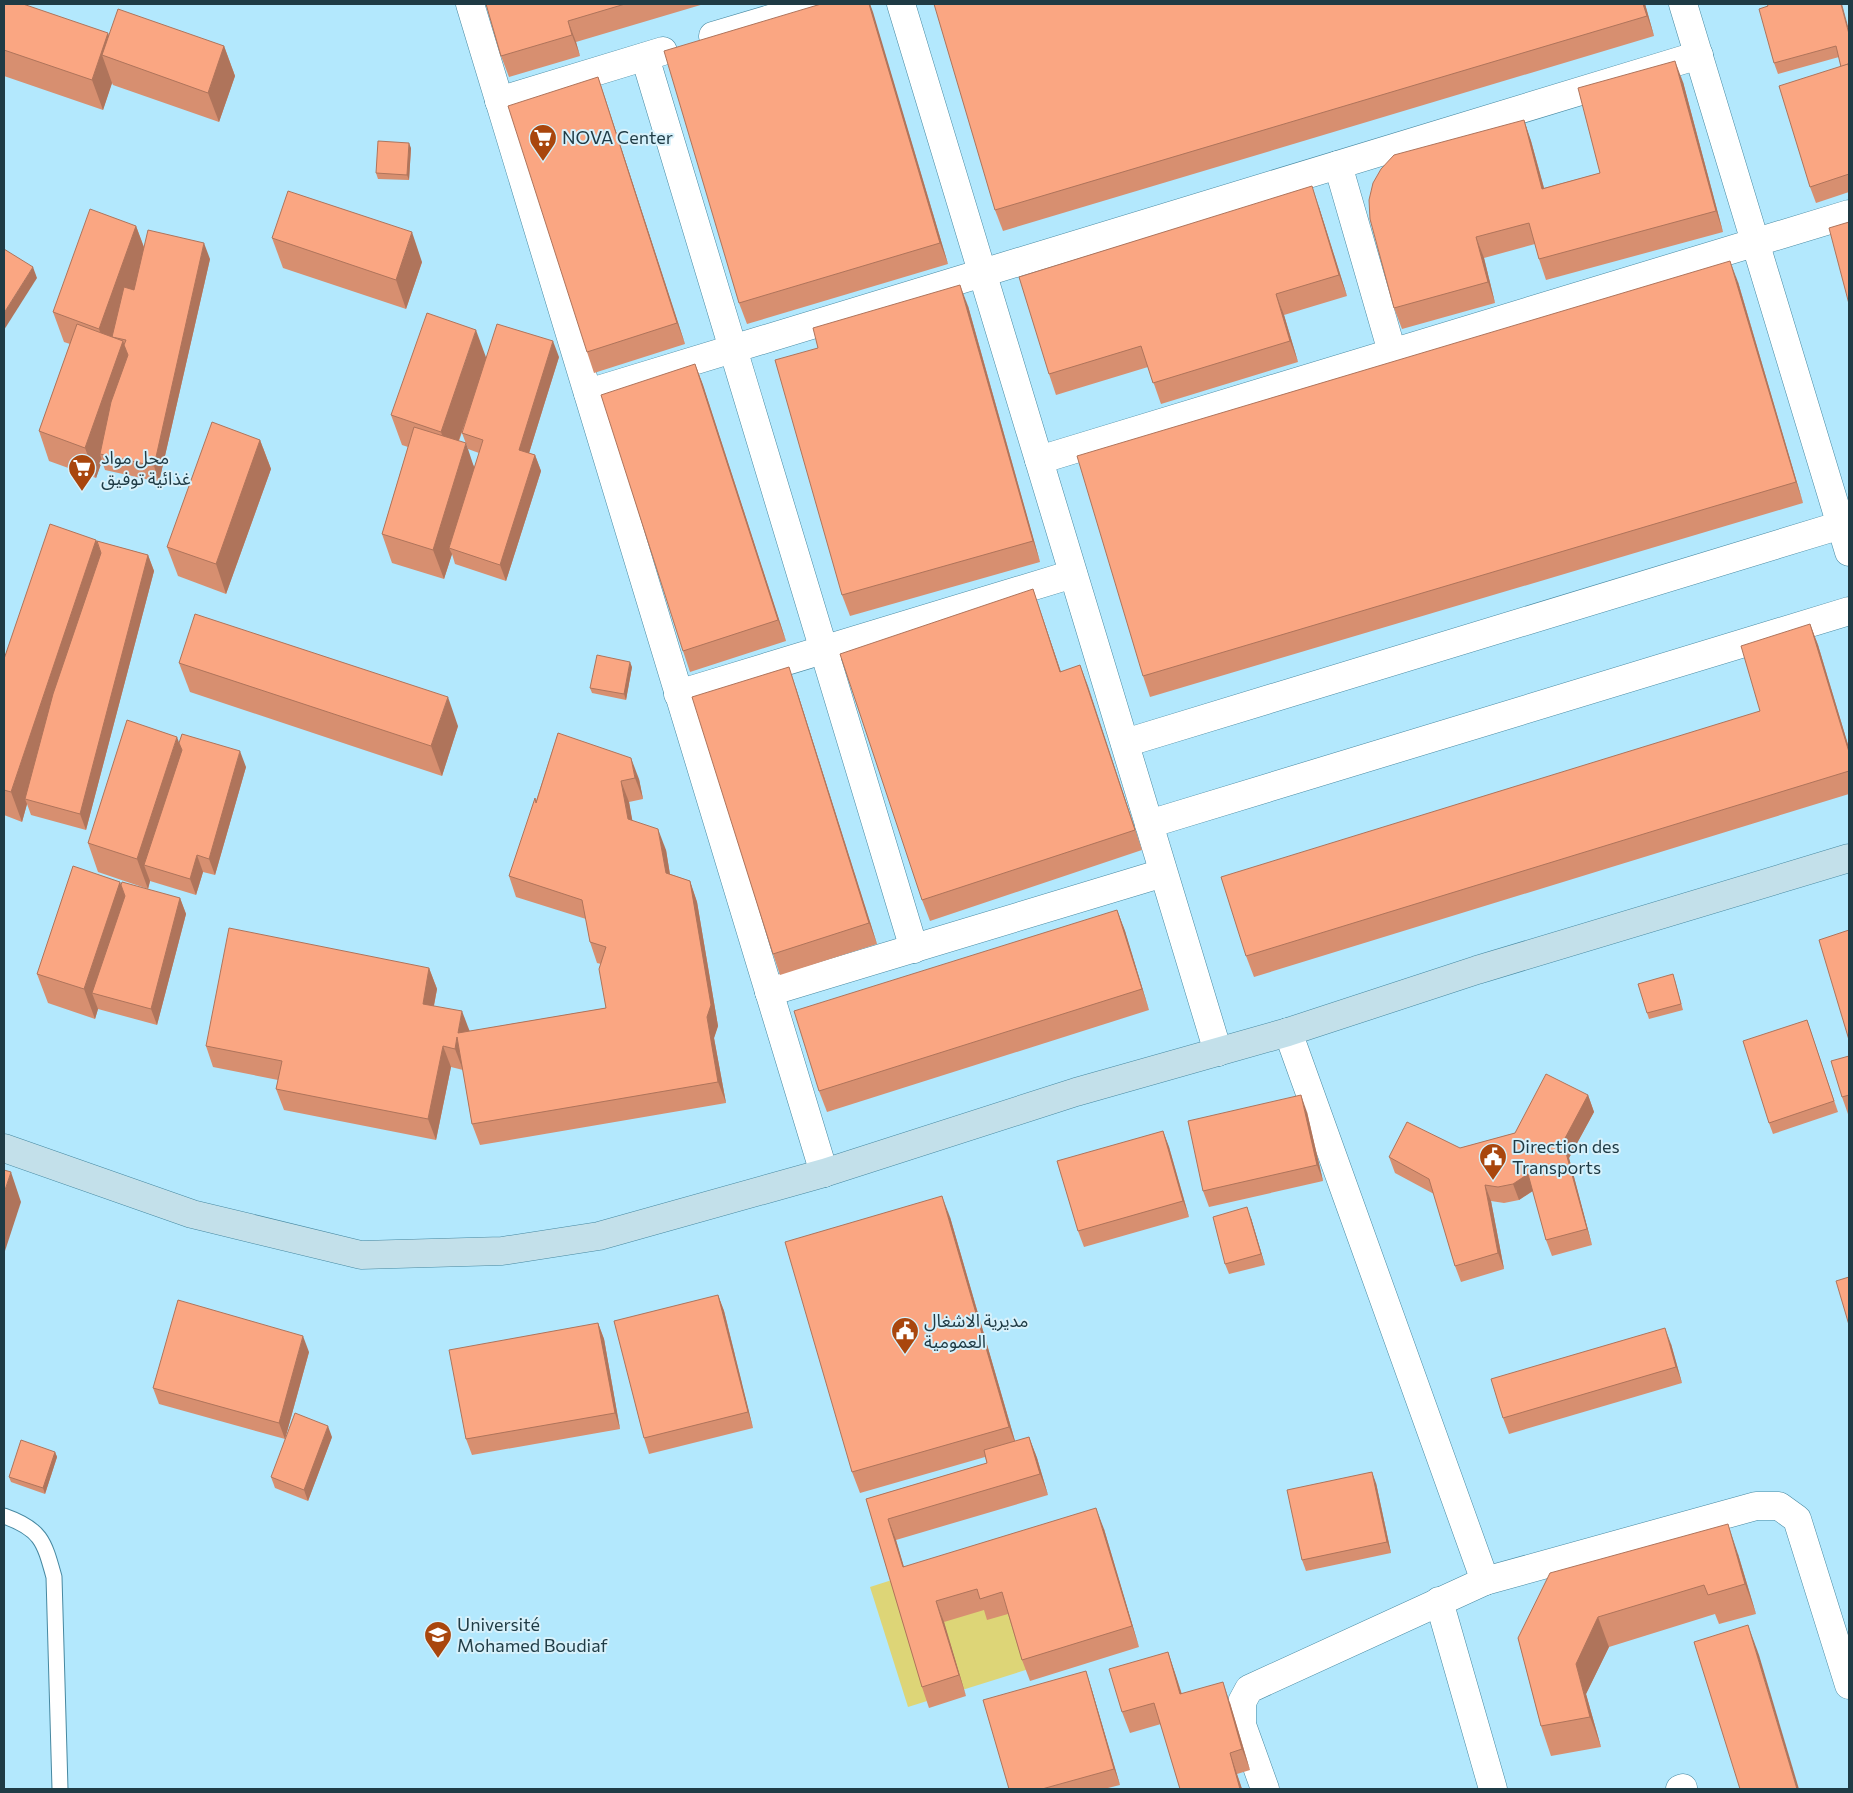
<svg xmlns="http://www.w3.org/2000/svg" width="1853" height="1793" font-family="Commissioner,'Noto Sans Arabic',sans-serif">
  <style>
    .green { fill: #ddd577 }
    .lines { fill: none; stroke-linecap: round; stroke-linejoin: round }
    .service-casing { stroke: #4688a1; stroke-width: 17 }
    .minor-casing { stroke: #4688a1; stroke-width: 29 }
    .secondary-casing { stroke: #4688a1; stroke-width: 29 }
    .service { stroke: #fff; stroke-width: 15 }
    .minor { stroke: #fff; stroke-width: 28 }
    .secondary { stroke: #c3e0ea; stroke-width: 28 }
    .wall { fill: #d78f70; fill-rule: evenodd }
    .shaded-wall { fill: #af745b }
    .building { fill: #faa682; stroke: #af745b }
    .labels { text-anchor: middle; stroke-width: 4; stroke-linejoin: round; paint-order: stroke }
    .poi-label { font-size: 18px; fill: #1f3b45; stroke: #d7f1fb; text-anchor: start }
  </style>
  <rect width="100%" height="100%" fill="#b3e8fd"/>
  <!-- green -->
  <polygon class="green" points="1064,1525 1102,1646 908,1707 870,1587"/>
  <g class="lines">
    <defs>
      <path id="service" d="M4 1516C41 1529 44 1541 54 1577L60 1789"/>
      <g id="minor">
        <polyline points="470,4 824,1173"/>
        <polyline points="901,4 1218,1052"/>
        <polyline points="1683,4 1849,552"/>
        <polyline points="713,36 820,4"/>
        <polyline points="645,57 914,949"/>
        <polyline points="499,101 663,51"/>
        <polyline points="1338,165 1392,352"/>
        <polyline points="588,393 1699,55"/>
        <polyline points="1039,460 1849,214"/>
        <polyline points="678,694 1073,574"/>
        <polyline points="1125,743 1841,525"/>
        <polyline points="1149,824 1849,611"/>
        <polyline points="769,992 1163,873"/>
        <polyline points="1288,1032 1485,1581"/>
        <polyline points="1439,1601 1493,1789"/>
        <polyline points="1265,1789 1242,1725 1242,1702 1249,1689 1485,1581 1756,1506 1779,1506 1797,1519 1849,1685"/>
        <polyline points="1680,1789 1683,1788"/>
      </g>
      <polyline id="secondary" points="4,1148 192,1214 361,1255 502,1251 599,1236 824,1173 1076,1092 1288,1032 1477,970 1849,858"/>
    </defs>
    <!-- service casing -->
    <use href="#service" class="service-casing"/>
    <!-- minor casing -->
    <use href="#minor" class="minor-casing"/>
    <!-- secondary casing -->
    <use href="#secondary" class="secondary-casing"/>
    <!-- service -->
    <use href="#service" class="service"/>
    <!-- minor -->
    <use href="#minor" class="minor"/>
    <!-- secondary -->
    <use href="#secondary" class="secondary"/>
  </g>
  <!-- wall -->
  <g class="wall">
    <polygon points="4,4 109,35 224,46 235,76 219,122 113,85 112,83 103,110 4,76"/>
    <polygon points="486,4 704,4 576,42 580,56 509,77 501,56"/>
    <polygon points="821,4 870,4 948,264 747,324 739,303"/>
    <polygon points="1645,4 1654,36 1003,231 995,210"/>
    <polygon points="1768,6 1849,30 1849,192 1816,203 1810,187 1841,67 1839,57 1778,74 1774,63"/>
    <polygon points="598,77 605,98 685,344 594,373 587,352"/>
    <polygon points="1683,82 1723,232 1546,280 1539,259 1535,244 1484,258 1495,303 1402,329 1394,308 1524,120 1531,141 1544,188 1600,173"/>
    <polygon points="411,148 409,180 378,179 376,173"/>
    <polygon points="1319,207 1347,296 1284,315 1298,362 1161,404 1148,367 1056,395 1049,374"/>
    <polygon points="136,226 144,247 210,259 159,482 105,470 102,461 96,478 49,461 39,431 70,344 64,342 53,312"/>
    <polygon points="272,238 422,262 406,309 283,268"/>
    <polygon points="1738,282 1803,503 1150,697 1143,676"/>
    <polygon points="968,306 1040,562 850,616 842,595"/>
    <path d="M486 357H559L529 453 535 455 541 471 506 581 455 564 452 554 444 579 392 563 382 534 408 447 402 445 391 415ZM471 405 462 433 468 449 479 453 475 468 459 441Z"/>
    <polygon points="695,364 703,385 786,641 690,672 683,651"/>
    <polygon points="260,440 271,469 226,594 178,576 167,547"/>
    <polygon points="96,540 97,541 148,555 154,571 86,830 31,815 27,804 22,822 4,815 4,659"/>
    <polygon points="1033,589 1061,672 1080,665 1142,850 930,921 922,900"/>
    <polygon points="1810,624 1818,645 1849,748 1849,794 1254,977 1246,956 1760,711"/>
    <polygon points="179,663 458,726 442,776 190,692"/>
    <polygon points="632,667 626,700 592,693 590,688"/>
    <polygon points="796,688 877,944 780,975 773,954"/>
    <polygon points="558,733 639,779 643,799 629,802 632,821 666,850 670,874 690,881 697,902 718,1026 714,1038 726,1103 480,1145 472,1124 463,1070 451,1067 436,1140 284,1110 276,1089 278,1080 213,1067 206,1046 429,968 437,989 434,1006 470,1031 606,1008 601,964 597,963 590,942 586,919 516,897 509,876 536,801"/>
    <polygon points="179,743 246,767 215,875 203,872 196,895 150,881 148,889 98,872 88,843"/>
    <polygon points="120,882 121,885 180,898 186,914 157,1025 98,1009 95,1019 48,1003 37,974"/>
    <polygon points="1117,910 1125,931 1149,1010 827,1112 819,1091"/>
    <polygon points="1675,980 1683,1010 1649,1019 1647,1013"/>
    <polygon points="1807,1020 1838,1112 1773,1134 1769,1123"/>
    <polygon points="1849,1056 1849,1117 1842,1097"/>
    <polygon points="1588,1095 1594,1112 1569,1158 1592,1245 1552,1256 1546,1240 1533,1191 1519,1200 1504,1203 1491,1201 1504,1269 1461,1282 1455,1266 1434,1194 1395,1173 1389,1157 1460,1148 1515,1133"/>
    <polygon points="1307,1112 1323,1181 1209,1207 1203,1191"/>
    <polygon points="1163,1131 1169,1147 1189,1217 1084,1247 1078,1231"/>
    <polygon points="950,1217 1015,1441 1029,1437 1037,1458 1048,1495 896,1540 904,1567 1104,1529 1139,1647 1030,1681 1022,1660 1008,1614 987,1620 984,1610 944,1622 966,1696 929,1708 922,1687 866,1499 987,1463 985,1457 860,1493 852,1472"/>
    <polygon points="1251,1218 1265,1265 1229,1274 1225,1264"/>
    <polygon points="718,1295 724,1311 753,1428 649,1454 644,1438"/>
    <polygon points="598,1323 604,1339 620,1429 472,1455 466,1439"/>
    <polygon points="1671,1344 1682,1383 1509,1434 1503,1418"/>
    <polygon points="309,1352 285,1439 159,1404 153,1388"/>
    <polygon points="332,1437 308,1501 275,1488 271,1477"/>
    <polygon points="55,1452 57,1457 45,1494 11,1482 9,1477"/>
    <polygon points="1376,1483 1391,1553 1306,1571 1302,1560"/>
    <polygon points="1738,1554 1756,1614 1719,1624 1715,1614 1609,1647 1586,1694 1601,1747 1551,1756 1541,1726 1518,1638"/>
    <polygon points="1168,1652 1182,1694 1230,1703 1250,1770 1237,1774 1242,1789 1180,1789 1161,1724 1130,1733 1122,1712"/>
    <polygon points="1086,1671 1091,1687 1120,1785 1104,1789 1009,1789"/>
  </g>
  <!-- shaded-wall -->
  <g class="shaded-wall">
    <polygon points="869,4 870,4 873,12 948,264 940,243"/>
    <polygon points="1643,4 1645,4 1654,36 1647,16"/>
    <polygon points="1841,4 1842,4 1849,30 1849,34"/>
    <polygon points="568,21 576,42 580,56 572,35"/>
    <polygon points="108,33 119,61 102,55 112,83 103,110 92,80"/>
    <polygon points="224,46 235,76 219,122 208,93"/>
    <polygon points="1675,61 1683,82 1723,232 1716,211"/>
    <polygon points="598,77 605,98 685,344 677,323"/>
    <polygon points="1524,120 1531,141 1550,210 1542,189"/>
    <polygon points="409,143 411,148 409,180 407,175"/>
    <polygon points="1312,186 1319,207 1347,296 1339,275"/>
    <polygon points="136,226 147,256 117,338 112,337 109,359 99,329"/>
    <polygon points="412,232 422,262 406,309 396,280"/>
    <polygon points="1476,237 1484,258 1495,303 1488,282"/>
    <polygon points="204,243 210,259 159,482 154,466"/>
    <polygon points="1730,261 1738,282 1803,503 1796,482"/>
    <polygon points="33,267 37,278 4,330 4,313"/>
    <polygon points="960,285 968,306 1040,562 1033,541"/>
    <polygon points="1276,294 1284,315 1298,362 1290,341"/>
    <polygon points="476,330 487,360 451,462 441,432"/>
    <polygon points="123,341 134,371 100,454 102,461 96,478 85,448"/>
    <polygon points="553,341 559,357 525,466 519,450"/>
    <polygon points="695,364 703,385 786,641 778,620"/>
    <polygon points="260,440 271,469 226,594 216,564"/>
    <polygon points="466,443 476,473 449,548 452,554 444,579 433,550"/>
    <polygon points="535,455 541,471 506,581 500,565"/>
    <polygon points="96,540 107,569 25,799 27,804 22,822 11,792"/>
    <polygon points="148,555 154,571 86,830 80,814"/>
    <polygon points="1033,589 1040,610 1068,693 1060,672"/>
    <polygon points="1810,624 1818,645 1849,748 1849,752"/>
    <polygon points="630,662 632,667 626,700 624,694"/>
    <polygon points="1080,665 1088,686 1142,850 1135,830"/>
    <polygon points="789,667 796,688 877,944 869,923"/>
    <polygon points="448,697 458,726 442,776 431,746"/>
    <polygon points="177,737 188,766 144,865 150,881 148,889 137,859"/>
    <polygon points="240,751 246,767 215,875 209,859"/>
    <polygon points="631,758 639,779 643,799 635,778"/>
    <polygon points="621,781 629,802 636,840 628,819"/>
    <polygon points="658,829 666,850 673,894 666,873"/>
    <polygon points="197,855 203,872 196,895 190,879"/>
    <polygon points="690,881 697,902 718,1026 714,1038 726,1103 718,1082 707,1017"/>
    <polygon points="120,882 131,912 92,993 98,1009 95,1019 84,989"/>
    <polygon points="180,898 186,914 157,1025 151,1009"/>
    <polygon points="1117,910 1125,931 1149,1010 1142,989"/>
    <polygon points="429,968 437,989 430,1025 423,1004"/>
    <polygon points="462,1011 470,1032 458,1033"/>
    <polygon points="457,1037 463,1070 455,1049"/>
    <polygon points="443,1046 451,1067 436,1140 428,1119"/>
    <polygon points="1301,1095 1307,1112 1323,1181 1317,1165"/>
    <polygon points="1588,1095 1594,1112 1569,1158 1592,1245 1587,1229 1563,1142"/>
    <polygon points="1163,1131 1169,1147 1189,1217 1183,1201"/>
    <polygon points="11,1172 21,1202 4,1254 4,1193"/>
    <polygon points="1528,1174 1534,1190 1519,1200 1513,1184"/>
    <polygon points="1485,1185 1491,1201 1504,1269 1498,1253"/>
    <polygon points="942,1196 950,1217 1017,1448 1009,1427"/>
    <polygon points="1247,1207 1251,1218 1265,1265 1261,1254"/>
    <polygon points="718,1295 724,1311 753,1428 748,1412"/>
    <polygon points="598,1323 604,1339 620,1429 615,1413"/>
    <polygon points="1665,1328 1671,1344 1682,1383 1676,1367"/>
    <polygon points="303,1336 309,1352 285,1439 279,1423"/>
    <polygon points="328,1426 332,1437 308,1501 304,1490"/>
    <polygon points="1029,1437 1037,1458 1048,1495 1040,1474"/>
    <polygon points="55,1452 57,1457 45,1494 43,1488"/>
    <polygon points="1372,1472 1376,1483 1391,1553 1387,1542"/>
    <polygon points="1096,1508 1104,1529 1139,1647 1132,1626"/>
    <polygon points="888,1519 896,1540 910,1588 903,1567"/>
    <polygon points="1728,1524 1738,1554 1756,1614 1745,1584"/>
    <polygon points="936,1601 944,1622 966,1696 959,1675"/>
    <polygon points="1598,1617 1609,1647 1586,1694 1601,1747 1590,1717 1576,1664"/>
    <polygon points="1748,1625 1759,1655 1799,1789 1797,1789"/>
    <polygon points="1168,1652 1175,1673 1188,1715 1180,1694"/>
    <polygon points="1086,1671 1091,1687 1120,1785 1114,1769"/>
    <polygon points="1223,1682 1230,1703 1250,1770 1242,1749"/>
    <polygon points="1230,1753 1242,1789 1240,1789"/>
  </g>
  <!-- building -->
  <g class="building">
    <polygon points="4,4 23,4 108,33 92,80 4,50"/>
    <polygon points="486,4 625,4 568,21 572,35 501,56"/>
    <polygon points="821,4 869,4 940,243 739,303 664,51"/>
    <polygon points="934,4 1643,4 1647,16 995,210"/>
    <polygon points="1767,4 1841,4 1849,34 1849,65 1848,64 1841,67 1836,46 1774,63 1759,9 1768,6"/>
    <polygon points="118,9 224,46 208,93 102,55"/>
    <polygon points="1675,61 1716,211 1539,259 1529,223 1476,237 1488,282 1394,308 1370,219 1369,200 1373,183 1381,169 1394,155 1524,120 1542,189 1600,173 1578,88"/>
    <polygon points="1848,64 1849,68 1849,174 1810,187 1779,86"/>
    <polygon points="598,77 677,323 587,352 508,106"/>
    <polygon points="378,141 409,143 407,175 376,173"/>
    <polygon points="1312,186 1339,275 1276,294 1290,341 1153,383 1141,346 1049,374 1019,277"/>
    <polygon points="288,191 412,232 396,280 272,238"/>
    <polygon points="90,209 136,226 99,329 53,312"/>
    <polygon points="1849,222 1849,304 1829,228"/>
    <polygon points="148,230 204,243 154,466 100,454 111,402 128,355 124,345 126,340 112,337 124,287 134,290"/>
    <polygon points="4,249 33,267 4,313"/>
    <polygon points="1730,261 1796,482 1143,676 1077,456"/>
    <polygon points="960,285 1033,541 842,595 775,360 818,348 813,328"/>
    <polygon points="427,313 476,330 441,432 391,415"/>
    <polygon points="77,324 123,341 85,448 39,431"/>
    <polygon points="497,324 553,341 519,450 535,455 500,565 449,548 483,440 462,433"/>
    <polygon points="695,364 778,620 683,651 601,395"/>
    <polygon points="212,422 260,440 216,564 167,547"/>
    <polygon points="414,427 466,443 433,550 382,534"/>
    <polygon points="50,524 96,540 11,792 4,790 4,659"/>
    <polygon points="97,541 148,555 80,814 25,799 53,694 101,553"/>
    <polygon points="1033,589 1060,672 1080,665 1135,830 922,900 840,654"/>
    <polygon points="195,614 448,697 431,746 179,663"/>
    <polygon points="1810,624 1849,752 1849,771 1246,956 1221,877 1760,711 1741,646"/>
    <polygon points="597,655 630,662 624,694 590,688"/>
    <polygon points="789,667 869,923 773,954 692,697"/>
    <polygon points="127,720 177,737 137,859 88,843"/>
    <polygon points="558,733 631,758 635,778 621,781 628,819 658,829 666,873 690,881 711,1005 707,1017 718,1082 472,1124 457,1037 455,1049 443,1046 428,1119 276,1089 282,1061 206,1046 229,928 429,968 423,1004 462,1011 458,1033 606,1008 599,969 606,947 590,942 582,900 509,876 535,798 536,803"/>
    <polygon points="182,734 240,751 209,859 197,855 190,879 144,865 182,750 179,743"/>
    <polygon points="73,866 120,882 84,989 37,974"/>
    <polygon points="122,882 180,898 151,1009 92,993 125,896 121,885"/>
    <polygon points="1117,910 1142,989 819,1091 794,1011"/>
    <polygon points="1849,930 1849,1040 1819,940"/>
    <polygon points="1673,974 1681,1004 1647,1013 1638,984"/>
    <polygon points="1807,1020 1834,1101 1769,1123 1743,1041"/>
    <polygon points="1849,1056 1849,1095 1842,1097 1831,1061"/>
    <polygon points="1546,1074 1588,1095 1563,1142 1587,1229 1546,1240 1528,1174 1513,1184 1498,1187 1485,1185 1498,1253 1455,1266 1429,1179 1389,1157 1407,1122 1460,1148 1515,1133"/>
    <polygon points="1301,1095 1317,1165 1203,1191 1188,1121"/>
    <polygon points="1163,1131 1183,1201 1078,1231 1057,1161"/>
    <polygon points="4,1170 11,1172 4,1193"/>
    <polygon points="942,1196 1009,1427 852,1472 785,1242"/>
    <polygon points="1247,1207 1261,1254 1225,1264 1213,1217"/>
    <polygon points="1849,1277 1849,1325 1836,1281"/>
    <polygon points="718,1295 748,1412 644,1438 614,1321"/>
    <polygon points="178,1300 303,1336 279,1423 153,1388"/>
    <polygon points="598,1323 615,1413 466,1439 449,1350"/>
    <polygon points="1665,1328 1676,1367 1503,1418 1491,1379"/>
    <polygon points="295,1413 328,1426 304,1490 271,1477"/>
    <polygon points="1029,1437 1040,1474 888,1519 903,1567 1096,1508 1132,1626 1022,1660 1002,1592 980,1599 977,1589 936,1601 959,1675 922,1687 866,1499 987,1463 984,1450"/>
    <polygon points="21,1440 55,1452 43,1488 9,1477"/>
    <polygon points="1372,1472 1387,1542 1302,1560 1287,1490"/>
    <polygon points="1728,1524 1745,1584 1708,1595 1704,1585 1598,1617 1576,1664 1590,1717 1541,1726 1518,1638 1550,1573"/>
    <polygon points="1748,1625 1797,1789 1740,1789 1694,1642"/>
    <polygon points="1168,1652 1180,1694 1223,1682 1242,1749 1230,1753 1240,1789 1180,1789 1154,1703 1122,1712 1109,1669"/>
    <polygon points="1086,1671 1114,1769 1042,1789 1009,1789 983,1700"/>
  </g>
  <!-- icons -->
  <defs>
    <symbol id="supermarket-pin" viewBox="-11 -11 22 30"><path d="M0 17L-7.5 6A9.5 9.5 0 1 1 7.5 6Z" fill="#a9460d" stroke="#d7f1fb"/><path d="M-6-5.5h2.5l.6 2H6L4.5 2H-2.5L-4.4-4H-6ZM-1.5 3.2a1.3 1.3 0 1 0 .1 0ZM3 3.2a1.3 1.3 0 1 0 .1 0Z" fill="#fff"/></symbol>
    <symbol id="civic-pin" viewBox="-11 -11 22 30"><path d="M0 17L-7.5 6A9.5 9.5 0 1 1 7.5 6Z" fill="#a9460d" stroke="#d7f1fb"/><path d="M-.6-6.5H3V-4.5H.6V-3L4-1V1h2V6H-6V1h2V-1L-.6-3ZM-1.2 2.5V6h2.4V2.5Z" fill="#fff"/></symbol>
    <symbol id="university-pin" viewBox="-11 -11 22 30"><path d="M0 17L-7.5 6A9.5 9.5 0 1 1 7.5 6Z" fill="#a9460d" stroke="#d7f1fb"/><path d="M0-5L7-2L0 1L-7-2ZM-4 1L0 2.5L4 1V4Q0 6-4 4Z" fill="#fff"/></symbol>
  </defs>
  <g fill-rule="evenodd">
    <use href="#supermarket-pin" x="527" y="122" width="32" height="43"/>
    <use href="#supermarket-pin" x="66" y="452" width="32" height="43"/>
    <use href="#civic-pin" x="1477" y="1141" width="32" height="43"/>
    <use href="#civic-pin" x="889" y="1315" width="32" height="43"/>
    <use href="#university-pin" x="422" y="1619" width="32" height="43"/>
  </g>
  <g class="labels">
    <!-- poi labels -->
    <g class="poi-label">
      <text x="562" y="144">NOVA Center</text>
      <text x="101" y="464">محل مواد<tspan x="101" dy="21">غذائية توفيق</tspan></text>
      <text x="1512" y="1153">Direction des<tspan x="1512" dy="21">Transports</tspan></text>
      <text x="924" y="1327">مديرية الاشغال<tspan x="924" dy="21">العمومية</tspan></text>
      <text x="457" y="1631">Université<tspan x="457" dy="21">Mohamed Boudiaf</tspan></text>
    </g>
  </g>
  <!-- border -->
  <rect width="1853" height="1793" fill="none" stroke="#1f3b45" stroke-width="10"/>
</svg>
